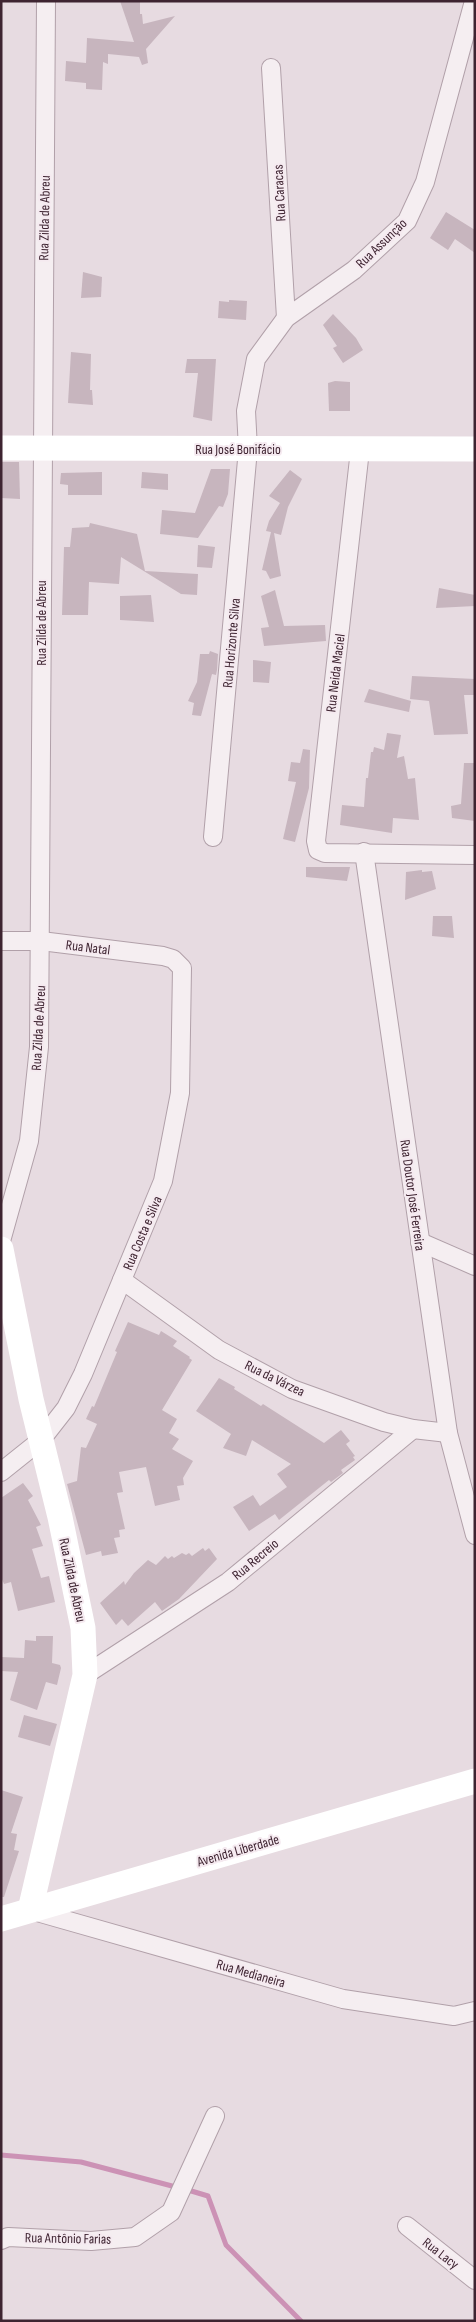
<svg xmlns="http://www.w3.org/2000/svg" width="476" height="2322" font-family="'Sofia Sans Condensed',sans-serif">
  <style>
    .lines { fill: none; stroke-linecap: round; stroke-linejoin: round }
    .stream { stroke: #cc92b5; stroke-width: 5 }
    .building { fill: #c7b5be }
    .street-casing { stroke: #b1a0a9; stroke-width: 20 }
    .street { stroke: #f5eef1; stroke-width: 18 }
    .secondary { stroke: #fff; stroke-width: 25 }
    .labels { text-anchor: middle; stroke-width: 4; stroke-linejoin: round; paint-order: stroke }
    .street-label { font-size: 14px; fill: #3e2431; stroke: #f5eaf0 }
  </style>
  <rect width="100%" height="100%" fill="#e7dbe1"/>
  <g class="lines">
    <!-- stream -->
    <g class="stream">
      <polyline points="1,2155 81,2162 172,2186"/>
      <polyline points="188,2190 208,2196 226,2245 301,2321"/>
    </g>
  </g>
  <!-- building -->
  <g class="building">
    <polygon points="120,1 140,1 140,14 142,14 143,24 175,16 146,49 148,63 142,65 139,57 108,54 108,64 103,62 102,90 86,89 86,83 65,81 66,61 86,63 87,38 134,42"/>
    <polygon points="446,212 475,230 475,253 455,239 448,250 430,238"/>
    <polygon points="83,272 102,277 101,297 81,298"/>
    <polygon points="229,300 247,301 246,320 218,318 219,301 229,302"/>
    <polygon points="333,314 356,338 363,350 343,363 333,348 337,346 323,325"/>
    <polygon points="71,352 91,354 90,390 92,390 93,405 68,403"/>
    <polygon points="187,359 216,359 212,421 193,417 198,373 185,373"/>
    <polygon points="335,381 350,382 350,411 329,411 328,383"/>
    <polygon points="1,462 19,462 20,499 1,498"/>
    <polygon points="211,469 230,469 228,494 223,507 219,506 198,538 160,534 162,510 195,513"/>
    <polygon points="290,470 302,479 288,507 281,535 274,533 281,576 270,579 266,571 262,570 271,532 266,531 269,521 280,503 269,496"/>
    <polygon points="102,472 102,495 68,495 68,485 60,484 61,473"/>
    <polygon points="142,472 168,474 168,490 141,488"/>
    <polygon points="90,523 137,534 145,571 198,574 197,595 181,594 121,557 119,584 89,582 88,615 62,615 64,547 70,547 72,528 89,527"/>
    <polygon points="198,545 215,547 212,568 197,567"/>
    <polygon points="439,588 475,595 475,606 436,608"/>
    <polygon points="275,590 284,626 325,625 326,641 264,646 261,628 269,627 261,596"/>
    <polygon points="151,595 154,622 120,620 120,596"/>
    <polygon points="210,651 218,654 217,670 216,675 212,674 201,716 192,715 194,703 188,701 197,682 200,654 209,654"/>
    <polygon points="253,660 271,662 269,683 253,682"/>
    <polygon points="412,676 475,679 475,695 464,695 468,734 434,735 429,701 410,699"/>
    <polygon points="369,689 411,701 409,712 364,702"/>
    <polygon points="387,733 401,735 397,758 404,756 408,779 415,778 419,820 393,818 392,833 340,825 342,805 364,807 366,778 368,778 371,752 373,752 374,747 384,750"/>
    <polygon points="303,749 310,750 309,788 295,842 283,839 296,782 288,781 291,762 300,763"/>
    <polygon points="464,763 475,763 475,821 452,818 451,806 461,804"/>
    <polygon points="306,867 350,867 347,881 306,877"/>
    <polygon points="422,870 422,872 432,871 436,889 405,900 406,872"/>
    <polygon points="433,916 452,916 454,938 432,936"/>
    <polygon points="128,1322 159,1335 161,1331 177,1341 173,1346 190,1357 189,1358 192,1360 162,1410 177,1419 169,1433 179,1439 172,1449 193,1461 183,1478 184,1485 177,1486 180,1500 155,1506 146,1467 119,1472 123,1492 117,1493 125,1529 119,1530 120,1537 114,1538 118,1553 102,1556 101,1551 86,1555 67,1484 77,1481 81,1447 86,1448 97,1424 86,1419 92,1406 94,1407 117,1352 115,1351"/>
    <polygon points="219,1378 235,1387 234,1389 261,1406 263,1404 324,1443 341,1430 350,1441 346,1444 355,1456 353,1457 355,1460 341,1470 343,1473 331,1482 329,1480 279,1520 275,1514 249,1531 233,1507 253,1495 260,1506 287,1487 277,1474 291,1464 252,1440 246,1456 223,1448 231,1434 196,1411"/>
    <polygon points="23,1483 33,1496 28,1500 41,1525 36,1527 43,1546 32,1549 41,1578 49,1576 55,1602 18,1611 11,1582 4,1584 1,1577 1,1498"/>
    <polygon points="203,1548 205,1551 209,1548 217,1559 179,1599 162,1611 155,1602 128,1626 122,1619 116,1625 100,1603 124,1581 125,1585 134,1573 148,1560 156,1565 165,1556 168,1559 172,1556 174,1558 182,1553 186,1555 189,1553 192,1556"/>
    <polygon points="36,1636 53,1636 52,1663 60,1665 61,1668 57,1685 46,1682 37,1710 10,1700 18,1672 1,1671 1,1657 24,1658 25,1640 36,1641"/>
    <polygon points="24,1715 57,1724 50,1746 18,1737"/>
    <polygon points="1,1790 23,1797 11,1833 17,1834 14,1850 19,1851 4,1897 1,1897"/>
  </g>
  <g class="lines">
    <defs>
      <g id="street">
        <polyline points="271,68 286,318"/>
        <polyline points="360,450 316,841 318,850 325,853 475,855"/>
        <polyline points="213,837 248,449 246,411 256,359 286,318 354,270 407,221 425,182 474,1"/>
        <polyline points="364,852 448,1433 475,1535"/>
        <polyline points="1,941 41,941 163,956 173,959 182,968 180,1093 163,1181 83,1374 66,1408 41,1440 1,1472"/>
        <polyline points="1,1241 29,1141 39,1047 46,1"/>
        <polyline points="420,1242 475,1266"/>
        <polyline points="122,1280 219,1350 292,1389 384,1422 413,1429 448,1433"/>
        <polyline points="85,1675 228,1582 413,1429"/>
        <polyline points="30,1910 343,1999 454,2016 475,2011"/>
        <polyline points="407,2226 475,2280"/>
        <polyline points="1,2240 8,2237 91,2241 135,2237 171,2212 215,2116"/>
      </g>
    </defs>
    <!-- street casing -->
    <use href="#street" class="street-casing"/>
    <!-- street -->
    <use href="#street" class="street"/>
    <!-- secondary -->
    <g class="secondary">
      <polyline points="1,448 475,449"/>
      <polyline points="1,1249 31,1399 60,1517 83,1628 85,1675 30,1910"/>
      <polyline points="1,1919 475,1781"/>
    </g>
  </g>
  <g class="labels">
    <!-- street labels -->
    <g class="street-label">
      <text transform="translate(279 193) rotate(-93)" y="5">Rua Caracas</text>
      <text transform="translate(44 218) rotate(-89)" y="5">Rua Zilda de Abreu</text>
      <text transform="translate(381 243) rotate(-44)" y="5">Rua Assunção</text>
      <text x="238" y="454">Rua José Bonifácio</text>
      <text transform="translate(41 623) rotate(-90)" y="5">Rua Zilda de Abreu</text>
      <text transform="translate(231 643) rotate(-85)" y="5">Rua Horizonte Silva</text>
      <text transform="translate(335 673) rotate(-83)" y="5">Rua Neida Maciel</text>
      <text transform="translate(88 947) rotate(7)" y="5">Rua Natal</text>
      <text transform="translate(38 1028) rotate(-87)" y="5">Rua Zilda de Abreu</text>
      <text transform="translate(413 1195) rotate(82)" y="5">Rua Doutor José Ferreira</text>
      <text transform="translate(142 1233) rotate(-67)" y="5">Rua Costa e Silva</text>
      <text transform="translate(275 1378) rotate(26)" y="5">Rua da Várzea</text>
      <text transform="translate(255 1559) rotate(-40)" y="5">Rua Recreio</text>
      <text transform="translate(73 1580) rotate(78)" y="5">Rua Zilda de Abreu</text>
      <text transform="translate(238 1850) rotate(-16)" y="5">Avenida Liberdade</text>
      <text transform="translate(251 1973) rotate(16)" y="5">Rua Medianeira</text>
      <text transform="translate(68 2238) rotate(1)" y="5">Rua Antônio Farias</text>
      <text transform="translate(441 2253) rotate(38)" y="5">Rua Lacy</text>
    </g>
  </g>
  <!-- border -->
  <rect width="476" height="2322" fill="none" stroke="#3e2431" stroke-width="5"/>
</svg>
